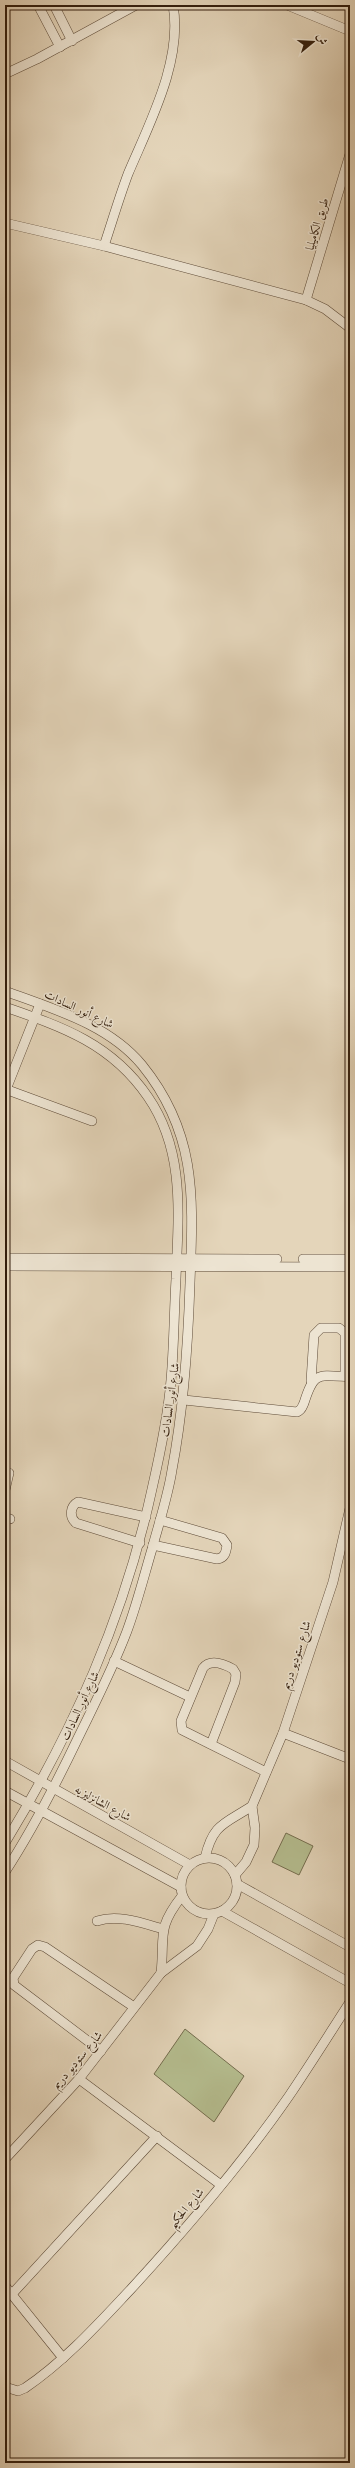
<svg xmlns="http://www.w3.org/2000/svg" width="355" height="2468" font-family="Cardo,Amiri,serif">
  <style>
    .green { fill: #b5bd8f; stroke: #746d4e }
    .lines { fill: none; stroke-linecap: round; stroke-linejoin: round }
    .minor-casing { stroke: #5e4b38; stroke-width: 10 }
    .minor { stroke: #ede4d2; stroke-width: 9 }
    .labels { text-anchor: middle; stroke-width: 3; stroke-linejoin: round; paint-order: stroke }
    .street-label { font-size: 12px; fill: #321d0c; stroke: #ede4d2 }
  </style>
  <rect width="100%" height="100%" fill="#e4d5ba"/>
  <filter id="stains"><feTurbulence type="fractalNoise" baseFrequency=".005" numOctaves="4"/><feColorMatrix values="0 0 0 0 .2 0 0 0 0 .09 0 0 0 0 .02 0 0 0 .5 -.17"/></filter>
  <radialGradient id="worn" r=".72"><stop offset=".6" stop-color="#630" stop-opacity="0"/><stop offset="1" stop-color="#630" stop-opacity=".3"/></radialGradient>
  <!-- green -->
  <g class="green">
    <polygon points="286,1833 313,1846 299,1875 272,1862"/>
    <polygon points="185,2029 244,2076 214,2122 154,2074"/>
  </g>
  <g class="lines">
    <defs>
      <g id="minor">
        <polyline points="38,5 60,47"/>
        <polyline points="54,5 72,41"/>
        <polyline points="287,5 350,31"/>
        <polyline points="5,74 37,59 136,5"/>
        <polyline points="5,223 104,246 306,300 325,309 350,328"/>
        <path d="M104 246C112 222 119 198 128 174 149 124 183 61 173 5"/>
        <polyline points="306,300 350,154"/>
        <path d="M5 991C53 1009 108 1024 142 1065 198 1134 193 1199 190 1283 188 1346 184 1407 172 1470 168 1496 159 1523 152 1549 144 1576 137 1604 127 1631 113 1668 95 1703 78 1738 56 1784 33 1829 5 1872"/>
        <path d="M5 1007C63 1027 112 1044 148 1097 186 1152 178 1217 176 1279 174 1313 174 1347 171 1380 168 1417 160 1454 152 1489 124 1618 73 1731 5 1843"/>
        <polyline points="5,1089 92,1121"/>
        <polyline points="5,1092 40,1004"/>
        <polyline points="7,1258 277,1259"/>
        <polyline points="303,1259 350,1259"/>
        <polyline points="7,1266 350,1267"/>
        <polyline points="311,1381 314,1335 321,1328 339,1328 345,1333 345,1376"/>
        <path d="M184 1400 297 1412C302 1410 302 1407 304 1403 314 1371 318 1375 350 1377"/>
        <polyline points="5,1490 9,1473"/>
        <polyline points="5,1518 10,1519"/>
        <path d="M140 1543 76 1523C69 1517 70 1506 78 1502L146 1517"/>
        <path d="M153 1545 217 1559C225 1558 226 1552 227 1545L222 1538 160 1520"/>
        <polyline points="114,1661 190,1697"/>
        <polyline points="283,1733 350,1759"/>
        <path d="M211 1744 235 1682 236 1674 233 1669C224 1664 211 1658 203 1668L181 1721 182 1730 266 1772"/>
        <polyline points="5,1761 190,1865"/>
        <polyline points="5,1791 181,1887"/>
        <path d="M205 1858C213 1823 225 1824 252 1806"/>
        <circle cx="209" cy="1886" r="28"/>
        <polyline points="235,1875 246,1862 254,1845 255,1828 252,1806 283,1733 333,1582 350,1508"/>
        <polyline points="237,1884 350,1947"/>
        <polyline points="222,1911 350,1983"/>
        <path d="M97 1921C118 1914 142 1923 163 1929"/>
        <path d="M161 1973C165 1936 156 1929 182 1896"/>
        <polyline points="101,2051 14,1985 13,1978 32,1949 38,1945 45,1947 134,2007"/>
        <polyline points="79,2079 221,2185"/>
        <polyline points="5,2159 79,2079 161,1973 197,1946 208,1929 214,1914"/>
        <polyline points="5,2286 63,2358"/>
        <polyline points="12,2294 157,2136"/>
        <path d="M5 2387 18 2391 25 2388C65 2361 98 2324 131 2289 187 2228 242 2164 289 2096 310 2065 330 2033 350 2002"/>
      </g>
    </defs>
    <!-- minor casing -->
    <use href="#minor" class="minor-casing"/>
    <!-- minor -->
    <use href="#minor" class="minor"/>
  </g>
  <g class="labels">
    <!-- street labels -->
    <g class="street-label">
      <text transform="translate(317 224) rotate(-73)" y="4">طريق الكاميليا</text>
      <text transform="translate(79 1009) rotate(25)" y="4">شارع أنور السادات</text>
      <text transform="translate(170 1400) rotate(-82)" y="4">شارع أنور السادات</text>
      <text transform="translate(296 1655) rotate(-72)" y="4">شارع ستوديو دريم</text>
      <text transform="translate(80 1706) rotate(-65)" y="4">شارع أنور السادات</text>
      <text transform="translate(103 1803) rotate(29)" y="4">شارع الشانزليزيه</text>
      <text transform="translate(77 2060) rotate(-50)" y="4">شارع ستوديو دريم</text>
      <text transform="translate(186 2208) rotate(-50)" y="4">شارع الحكيم</text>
    </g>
  </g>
  <!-- margin -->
  <rect width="355" height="2468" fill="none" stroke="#e4d5ba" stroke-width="20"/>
  <rect x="6" y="6" width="343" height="2456" fill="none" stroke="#321d0c" stroke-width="2"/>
  <rect x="10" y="10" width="335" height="2448" fill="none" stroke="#321d0c"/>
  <!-- north arrow -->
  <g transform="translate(313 42) rotate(72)" stroke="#ede4d2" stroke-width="3" paint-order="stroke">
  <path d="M0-3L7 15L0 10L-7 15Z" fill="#321d0c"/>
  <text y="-6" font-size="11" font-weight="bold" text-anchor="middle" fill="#321d0c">ش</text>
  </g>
  <rect width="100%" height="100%" filter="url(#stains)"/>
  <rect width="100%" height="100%" fill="url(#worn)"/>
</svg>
